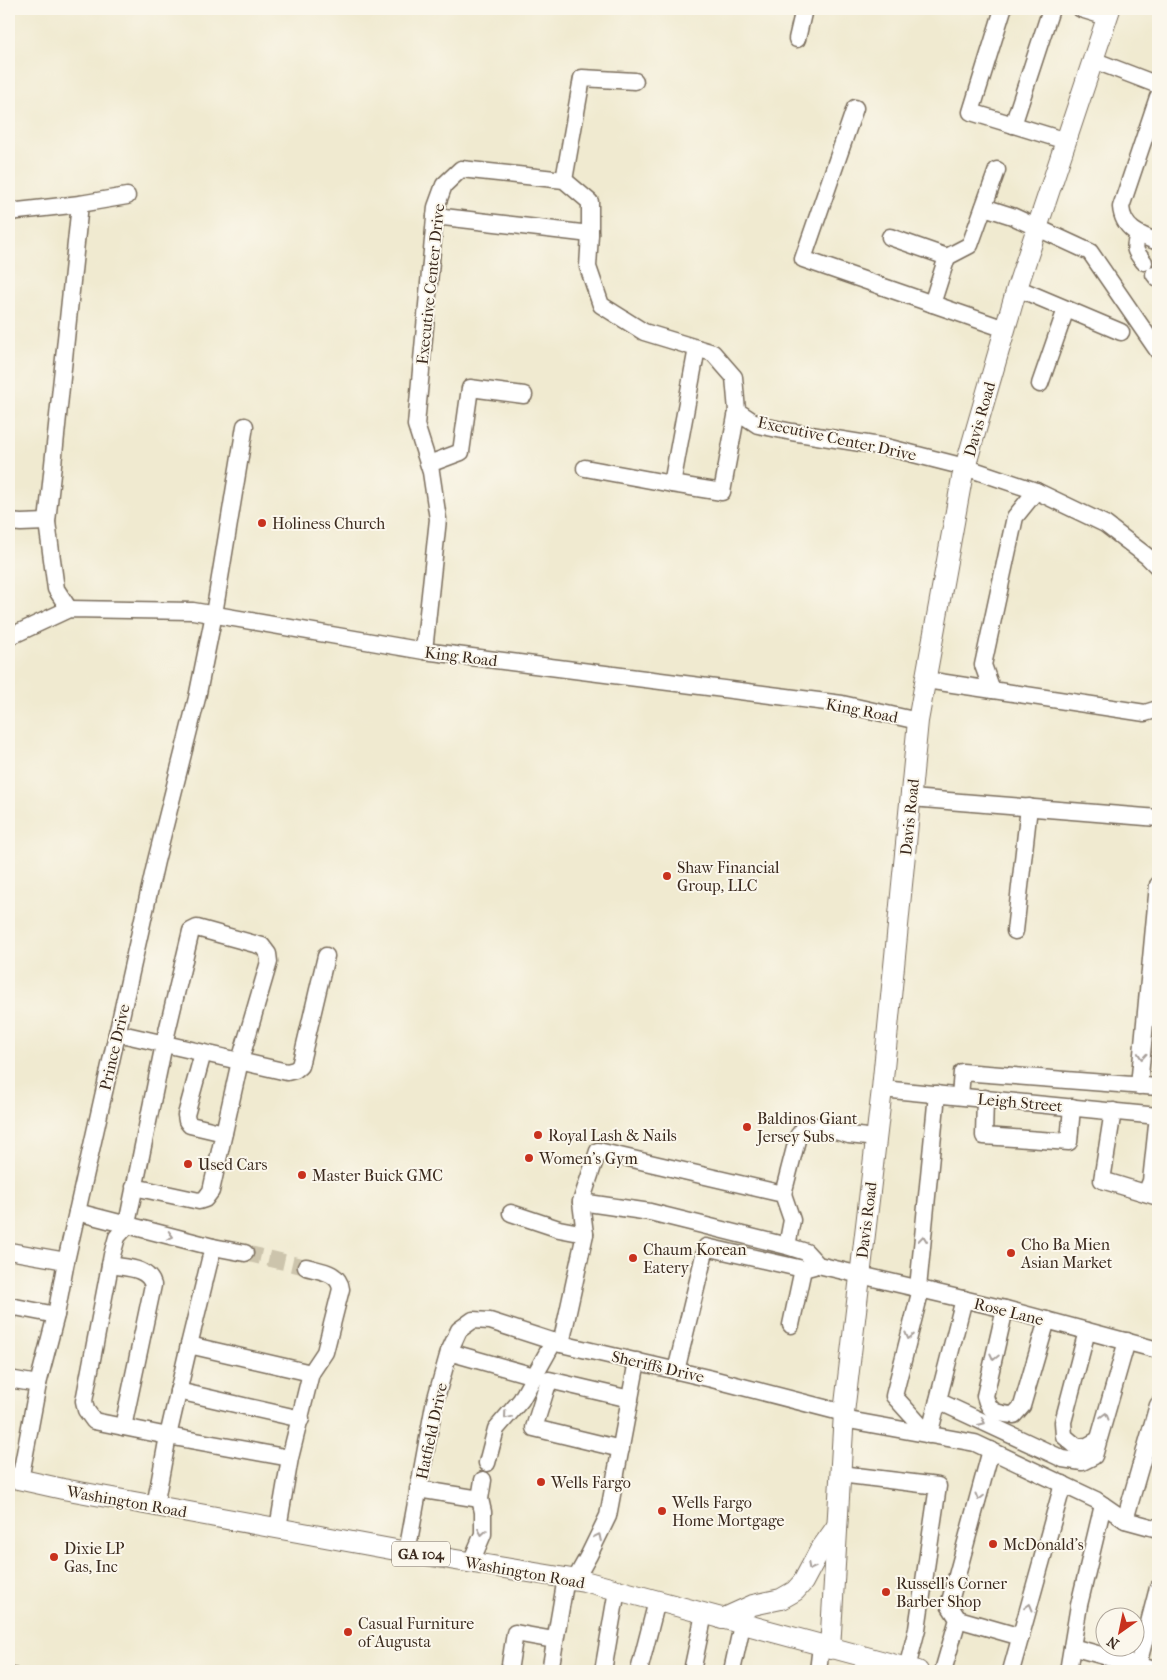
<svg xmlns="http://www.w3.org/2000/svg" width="1167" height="1680" font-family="'IM FELL French Canon',serif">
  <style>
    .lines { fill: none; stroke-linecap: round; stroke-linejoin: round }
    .minor-tunnel { stroke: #ccc4ac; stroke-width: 16; stroke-dasharray: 16 8; stroke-linecap: butt }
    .minor-casing { stroke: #7a6d5c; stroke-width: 19 }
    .major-casing { stroke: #7a6d5c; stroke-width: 22 }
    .minor { stroke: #fff; stroke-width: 16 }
    .major { stroke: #fff; stroke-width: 20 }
    .rail { stroke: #3b2a1e; stroke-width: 4; stroke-dasharray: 8 4; stroke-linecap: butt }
    .oneway { stroke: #a79f9a }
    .poi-dot { fill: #c8321e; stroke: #fbf7ec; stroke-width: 2 }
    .labels { text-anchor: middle; stroke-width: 4; stroke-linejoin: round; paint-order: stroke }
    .shield { fill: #fbf7ec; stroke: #75685c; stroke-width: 1 }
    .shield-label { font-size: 15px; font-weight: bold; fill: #3b2a1e }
    .street-label { font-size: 16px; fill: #3b2a1e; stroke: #fbf7ec }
    .poi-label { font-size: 16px; fill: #3b2a1e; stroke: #fbf7ec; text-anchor: start }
  </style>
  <rect width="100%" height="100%" fill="#fbf7ec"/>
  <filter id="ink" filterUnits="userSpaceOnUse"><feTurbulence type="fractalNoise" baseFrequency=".02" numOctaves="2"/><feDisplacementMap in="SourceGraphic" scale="10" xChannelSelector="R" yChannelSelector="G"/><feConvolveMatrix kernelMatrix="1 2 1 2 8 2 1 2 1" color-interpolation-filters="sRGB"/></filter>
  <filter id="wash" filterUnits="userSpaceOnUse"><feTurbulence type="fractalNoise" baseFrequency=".0096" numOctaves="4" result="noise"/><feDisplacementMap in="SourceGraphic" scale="20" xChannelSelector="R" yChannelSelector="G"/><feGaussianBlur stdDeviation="1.12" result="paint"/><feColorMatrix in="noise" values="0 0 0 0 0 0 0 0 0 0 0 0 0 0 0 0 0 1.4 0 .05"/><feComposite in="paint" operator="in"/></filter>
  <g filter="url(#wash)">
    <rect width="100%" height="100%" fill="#f0ead0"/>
  </g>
  <g filter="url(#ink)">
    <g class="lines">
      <!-- minor-tunnel -->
      <polyline class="minor-tunnel" points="245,1253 306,1267"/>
      <defs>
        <g id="minor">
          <polyline points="1003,9 971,112 1066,141"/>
          <polyline points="1081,9 1107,17"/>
          <polyline points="797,39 804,9"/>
          <polyline points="1093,60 1158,85"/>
          <path d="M1158 97 1121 207C1123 229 1139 235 1158 242"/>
          <polyline points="855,108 803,259 1005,329"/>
          <polyline points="1013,125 1051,9"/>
          <polyline points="564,180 582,78 635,81"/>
          <polyline points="984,207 1012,216 1090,252 1158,351"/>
          <polyline points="9,212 80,204 127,196"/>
          <polyline points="435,216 590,234"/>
          <path d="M1138 235C1133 250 1135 251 1144 262"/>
          <polyline points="890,237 947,257 932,304"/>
          <polyline points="947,257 970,245 997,170"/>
          <polyline points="1154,274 1158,279"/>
          <polyline points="1017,288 1121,332"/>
          <polyline points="1040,384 1066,309"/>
          <polyline points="429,464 461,452 470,388 524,395"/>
          <polyline points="585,468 672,484 697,348"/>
          <polyline points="672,484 722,492 737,411"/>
          <polyline points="9,522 21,523 47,522"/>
          <polyline points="69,609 56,589 47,522 80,204"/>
          <polyline points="9,637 69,609 193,611 424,651 842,704 918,721"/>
          <polyline points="424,651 438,519 431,472 416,425 436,207 444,185 461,169 564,180 590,202 590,234 588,267 601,305 644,332 713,353 734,377 737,411 758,425 792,432 886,447 965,467 1036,491 1105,524 1148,557 1158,567"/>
          <polyline points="926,680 1145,713 1158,709"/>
          <polyline points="992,690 983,665 1015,517 1036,491"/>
          <polyline points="911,798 1158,818"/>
          <polyline points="1015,931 1029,807"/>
          <polyline points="117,1033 287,1072 295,1070 300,1066 326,956"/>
          <polyline points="203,1053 186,1115 187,1121 190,1125 224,1133"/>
          <polyline points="1139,1086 1158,885"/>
          <polyline points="882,1089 1158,1116"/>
          <polyline points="960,1096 962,1072 1158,1087"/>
          <polyline points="985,1098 984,1136 1069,1142 1072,1107"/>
          <polyline points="1113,1111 1102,1180 1158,1197"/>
          <polyline points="134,1187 199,1201 205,1199 211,1191 240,1061 269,962 268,954 262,946 197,928 191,931 164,1044 127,1224 125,1228 117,1237 112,1255 84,1401 86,1410 94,1421 168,1436 155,1506"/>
          <polyline points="1146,1193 1151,1181 1158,1116"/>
          <polyline points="783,1194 798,1136 805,1127 819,1126 849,1135 876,1138"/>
          <polyline points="77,1212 213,1247 245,1253"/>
          <polyline points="511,1213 559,1229 585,1234"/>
          <polyline points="787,1246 792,1220 783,1194 598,1151 581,1202 650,1212 787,1246 806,1252 818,1265 1005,1309 1158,1350"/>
          <polyline points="9,1251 66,1261"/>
          <path d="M110 1265C126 1268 148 1267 153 1285L123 1427"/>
          <path d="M306 1267C320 1271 339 1272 341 1289L325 1352 311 1373"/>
          <polyline points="918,1288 937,1094"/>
          <polyline points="921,1289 894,1396 929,1435 964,1299"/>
          <path d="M1005 1309 985 1396C989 1413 998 1414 1014 1415L1022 1406 1047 1320"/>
          <polyline points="9,1312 10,1306 56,1315"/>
          <polyline points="791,1325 803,1269 814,1266"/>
          <polyline points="1087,1331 1063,1422 1064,1436 1077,1447 1087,1446 1098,1440"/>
          <polyline points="561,1344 585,1234 581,1202"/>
          <polyline points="189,1345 213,1247"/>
          <polyline points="449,1352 534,1376"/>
          <polyline points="676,1371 706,1247 803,1269"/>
          <polyline points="9,1379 38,1384"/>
          <polyline points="178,1391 301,1419"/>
          <polyline points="938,1401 1063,1459 1082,1462 1094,1456 1127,1341"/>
          <polyline points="1158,1405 1125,1520 1158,1529"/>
          <polyline points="843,1419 975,1443 1096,1500 1125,1520"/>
          <polyline points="621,1449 534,1428 549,1380 630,1399"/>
          <polyline points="487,1463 496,1429 521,1400 554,1341"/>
          <polyline points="840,1474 938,1486 917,1629 907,1668"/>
          <polyline points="20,1480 38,1384 56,1315 66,1261 156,861 197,698 214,614 245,426"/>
          <polyline points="418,1489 480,1499"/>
          <polyline points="278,1528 290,1458 168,1436 189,1345 311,1373 290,1458"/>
          <polyline points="407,1552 434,1405 449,1352 459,1330 473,1320 490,1321 561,1344 712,1379 844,1413"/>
          <polyline points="471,1562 483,1534 483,1512 480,1499 483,1480"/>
          <polyline points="575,1580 589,1555 608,1516 637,1361"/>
          <polyline points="958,1619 1021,1637"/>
          <polyline points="1072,1647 1158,1671"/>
          <polyline points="1138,1665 1158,1588"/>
          <polyline points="509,1671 515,1633 554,1640"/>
          <polyline points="550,1671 566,1578"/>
          <polyline points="603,1671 617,1590"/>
          <polyline points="639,1671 657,1601"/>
          <polyline points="692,1671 704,1614"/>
          <polyline points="732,1671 742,1625"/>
          <polyline points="818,1671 821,1646"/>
          <polyline points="943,1671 958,1619 949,1605 991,1450"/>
          <polyline points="1011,1671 1063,1484"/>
          <polyline points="1068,1671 1079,1605 1103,1505"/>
        </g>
        <g id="major">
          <polyline points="9,1477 63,1489 407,1552 584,1581 918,1671"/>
          <polyline points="722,1619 753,1605 781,1599 795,1591 803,1582 820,1550 837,1526"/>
          <polyline points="830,1649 844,1413 882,1089 918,721 962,478 1017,288 1110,9"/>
        </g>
      </defs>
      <!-- minor casing -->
      <use href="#minor" class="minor-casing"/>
      <!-- major casing -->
      <use href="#major" class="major-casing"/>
      <!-- minor -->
      <use href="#minor" class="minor"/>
      <!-- major -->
      <use href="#major" class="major"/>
      <!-- rail -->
      <polyline class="rail" points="9,1668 25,1671"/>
    </g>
    <!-- one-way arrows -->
    <defs><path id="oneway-chevron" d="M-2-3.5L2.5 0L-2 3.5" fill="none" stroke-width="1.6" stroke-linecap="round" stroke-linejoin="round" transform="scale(1.25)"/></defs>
    <g class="oneway">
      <use href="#oneway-chevron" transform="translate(1142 1056) rotate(95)"/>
      <use href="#oneway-chevron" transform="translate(170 1236) rotate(15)"/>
      <use href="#oneway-chevron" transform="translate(923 1239) rotate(-84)"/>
      <use href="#oneway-chevron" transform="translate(909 1336) rotate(104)"/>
      <use href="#oneway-chevron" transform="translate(994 1357) rotate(103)"/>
      <use href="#oneway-chevron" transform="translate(507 1416) rotate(130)"/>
      <use href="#oneway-chevron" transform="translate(1105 1416) rotate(-74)"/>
      <use href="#oneway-chevron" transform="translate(982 1422) rotate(25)"/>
      <use href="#oneway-chevron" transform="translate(979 1497) rotate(105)"/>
      <use href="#oneway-chevron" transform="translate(482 1532) rotate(99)"/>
      <use href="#oneway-chevron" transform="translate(598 1537) rotate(-64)"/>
      <use href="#oneway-chevron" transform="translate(811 1567) rotate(117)"/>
      <use href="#oneway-chevron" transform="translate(1029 1607) rotate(-75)"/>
    </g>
  </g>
  <!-- markers -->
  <g class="poi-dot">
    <circle cx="262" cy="523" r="5"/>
    <circle cx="667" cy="876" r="5"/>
    <circle cx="747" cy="1127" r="5"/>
    <circle cx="538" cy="1135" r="5"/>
    <circle cx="529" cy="1158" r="5"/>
    <circle cx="188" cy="1164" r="5"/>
    <circle cx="302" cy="1175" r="5"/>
    <circle cx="1011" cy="1253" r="5"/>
    <circle cx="633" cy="1258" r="5"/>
    <circle cx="541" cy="1482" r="5"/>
    <circle cx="662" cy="1511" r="5"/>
    <circle cx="993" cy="1544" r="5"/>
    <circle cx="54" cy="1557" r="5"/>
    <circle cx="886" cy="1592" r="5"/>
    <circle cx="348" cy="1632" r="5"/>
  </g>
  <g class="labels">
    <!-- shield labels -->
    <rect class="shield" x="392" y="1541.5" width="58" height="25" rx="4"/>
    <g class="shield-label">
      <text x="421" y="1559">GA 104</text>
    </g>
    <!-- street labels -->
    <g class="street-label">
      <text transform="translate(430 284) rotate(-84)" y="6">Executive Center Drive</text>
      <text transform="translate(979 419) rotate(-74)" y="6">Davis Road</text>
      <text transform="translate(837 438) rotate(12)" y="6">Executive Center Drive</text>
      <text transform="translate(461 656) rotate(7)" y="6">King Road</text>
      <text transform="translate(862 710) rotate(11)" y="6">King Road</text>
      <text transform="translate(909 817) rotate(-84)" y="6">Davis Road</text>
      <text transform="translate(114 1047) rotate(-77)" y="6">Prince Drive</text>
      <text transform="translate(1020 1102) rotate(5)" y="6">Leigh Street</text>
      <text transform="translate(866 1220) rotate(-83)" y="6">Davis Road</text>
      <text transform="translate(1009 1311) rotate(14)" y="6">Rose Lane</text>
      <text transform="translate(658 1366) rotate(13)" y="6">Sheriffs Drive</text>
      <text transform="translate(431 1431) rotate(-78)" y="6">Hatfield Drive</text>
      <text transform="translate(127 1501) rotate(10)" y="6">Washington Road</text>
      <text transform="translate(525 1572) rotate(10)" y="6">Washington Road</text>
    </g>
    <!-- poi labels -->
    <g class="poi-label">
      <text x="272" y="529">Holiness Church</text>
      <text x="677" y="873">Shaw Financial<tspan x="677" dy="18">Group, LLC</tspan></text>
      <text x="757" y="1124">Baldinos Giant<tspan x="757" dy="18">Jersey Subs</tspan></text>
      <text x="548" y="1141">Royal Lash &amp; Nails</text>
      <text x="539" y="1164">Women's Gym</text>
      <text x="198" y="1170">Used Cars</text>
      <text x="312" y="1181">Master Buick GMC</text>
      <text x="1021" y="1250">Cho Ba Mien<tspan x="1021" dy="18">Asian Market</tspan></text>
      <text x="643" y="1255">Chaum Korean<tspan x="643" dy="18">Eatery</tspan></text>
      <text x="551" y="1488">Wells Fargo</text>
      <text x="672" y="1508">Wells Fargo<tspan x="672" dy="18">Home Mortgage</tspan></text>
      <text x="1003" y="1550">McDonald's</text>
      <text x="64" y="1554">Dixie LP<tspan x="64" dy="18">Gas, Inc</tspan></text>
      <text x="896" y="1589">Russell's Corner<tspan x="896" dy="18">Barber Shop</tspan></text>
      <text x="358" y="1629">Casual Furniture<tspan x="358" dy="18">of Augusta</tspan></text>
    </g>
  </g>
  <!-- margin -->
  <rect width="1167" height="1680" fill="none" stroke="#fbf7ec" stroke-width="30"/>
  <!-- north arrow -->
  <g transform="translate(1120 1632) rotate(213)"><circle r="24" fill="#fbf7ec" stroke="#aea59a"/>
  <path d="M0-4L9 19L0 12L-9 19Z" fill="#c8321e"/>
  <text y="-8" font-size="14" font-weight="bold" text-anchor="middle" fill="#3b2a1e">N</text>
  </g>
</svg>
